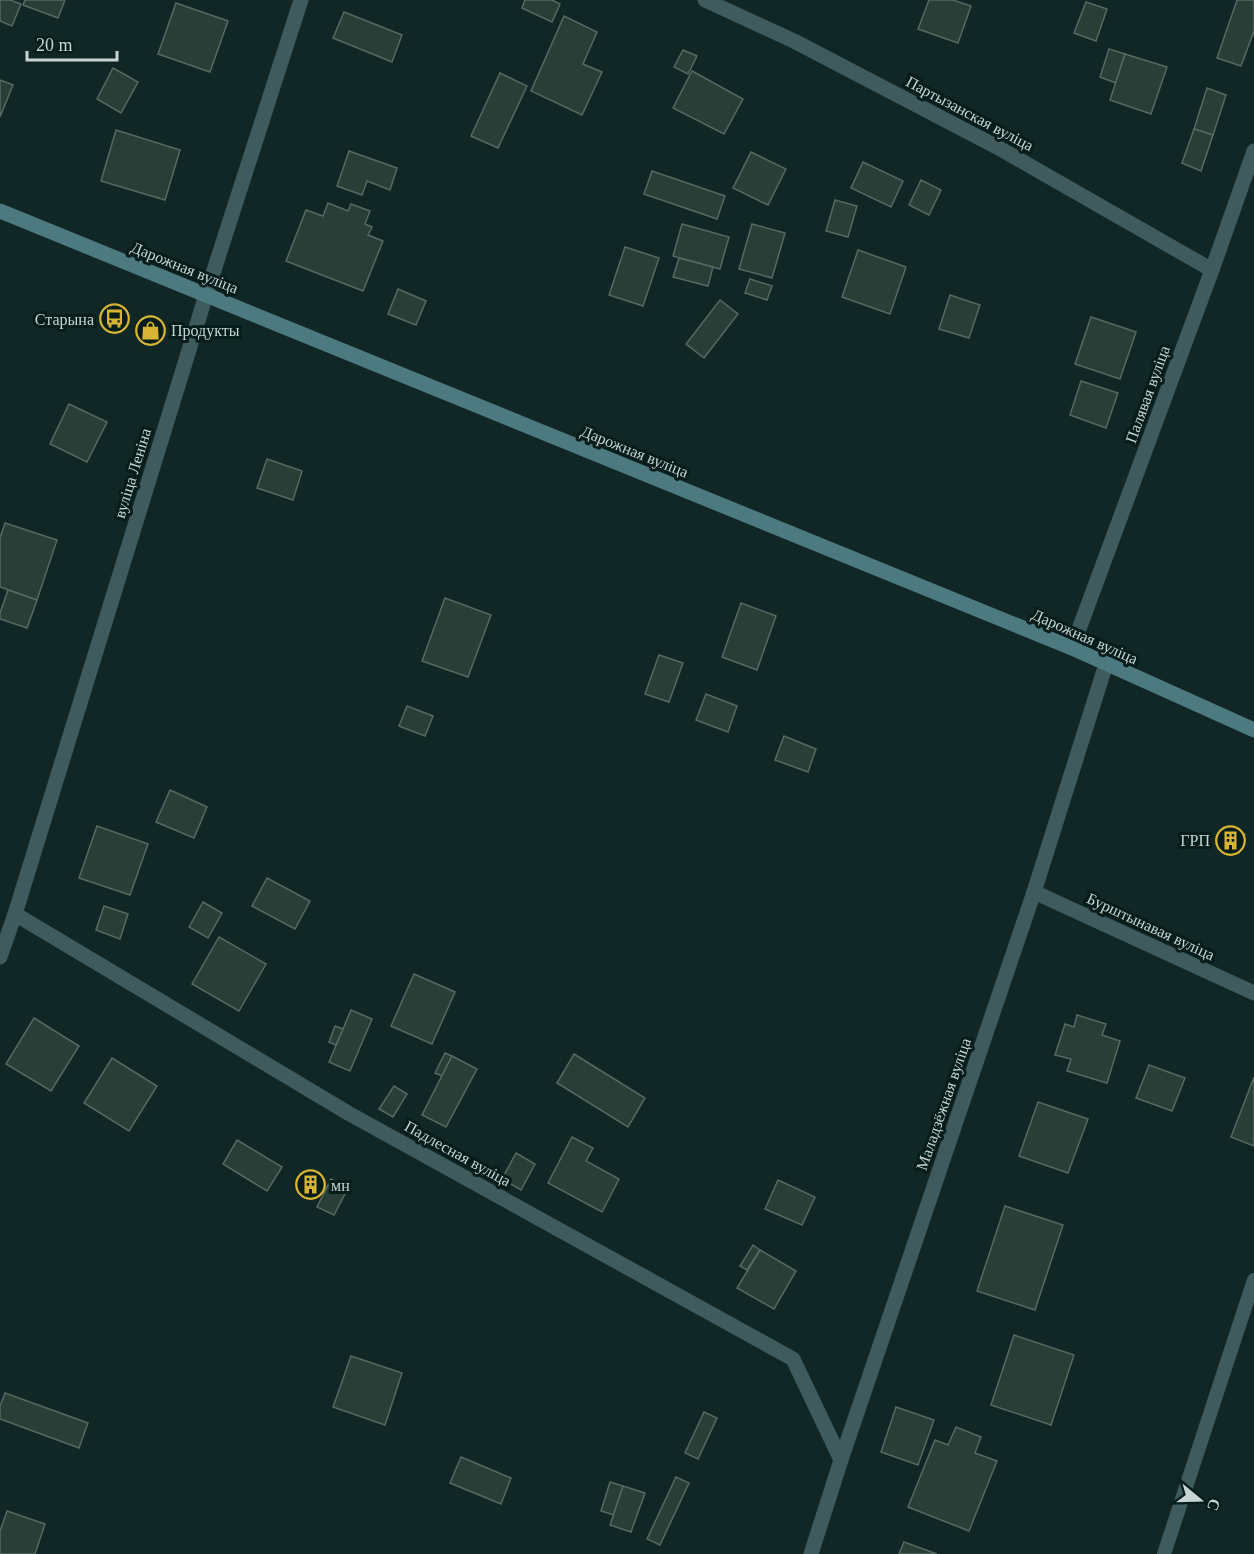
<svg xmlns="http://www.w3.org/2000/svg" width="1254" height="1554" font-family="Georgia,serif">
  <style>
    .building { fill: #293e36; stroke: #546a62; stroke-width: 1.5 }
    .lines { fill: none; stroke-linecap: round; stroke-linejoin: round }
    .service { stroke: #3f5b5e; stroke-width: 14 }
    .minor { stroke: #3f5b5e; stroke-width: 15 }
    .secondary { stroke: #4d7a80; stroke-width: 15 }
    .labels { text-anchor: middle; stroke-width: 6; stroke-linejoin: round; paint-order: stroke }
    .street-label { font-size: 16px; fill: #c7d4d3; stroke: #061d1b }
    .poi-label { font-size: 16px; fill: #c7d4d3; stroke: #061d1b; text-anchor: end }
  </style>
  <rect width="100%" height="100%" fill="#102725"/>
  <!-- building -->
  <g class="building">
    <polygon points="0,0 10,0 21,4 12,26 0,21"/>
    <polygon points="25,0 65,0 58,18 23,5"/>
    <polygon points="525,0 552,0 560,4 552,22 522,8"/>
    <polygon points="929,0 953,0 971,6 958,43 918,29"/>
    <polygon points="1237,0 1254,0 1254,31 1241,66 1217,58"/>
    <polygon points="1086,2 1107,9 1096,41 1074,33"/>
    <polygon points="176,3 228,21 210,72 158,54"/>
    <polygon points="344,12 402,35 392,62 333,38"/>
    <polygon points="564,16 597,32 583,64 602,72 582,115 531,91"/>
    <polygon points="1109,49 1125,54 1116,83 1100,77"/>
    <polygon points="683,50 697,56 688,74 674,67"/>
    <polygon points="1125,54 1167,67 1151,114 1110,100"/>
    <polygon points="113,68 138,82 121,113 97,99"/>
    <polygon points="692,71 743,99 724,134 673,108"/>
    <polygon points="500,73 527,86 498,148 471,136"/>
    <polygon points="0,80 13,85 0,117"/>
    <polygon points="1207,88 1226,95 1213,135 1194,129"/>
    <polygon points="1194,129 1213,135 1201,171 1182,163"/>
    <polygon points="116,130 180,150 165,200 101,181"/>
    <polygon points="349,151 397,168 390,190 367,181 362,195 337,186"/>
    <polygon points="751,152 786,169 768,205 733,188"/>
    <polygon points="863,162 903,181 891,207 851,188"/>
    <polygon points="652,171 725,196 717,219 644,194"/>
    <polygon points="921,180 941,190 929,215 909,205"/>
    <polygon points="835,200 857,206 848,237 826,231"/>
    <polygon points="328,203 348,211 351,204 370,211 365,224 372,227 368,235 383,241 363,291 286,261 306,210 323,216"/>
    <polygon points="682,224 729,237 720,269 673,256"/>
    <polygon points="752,224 785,233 772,278 739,269"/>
    <polygon points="625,247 659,258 643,306 609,295"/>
    <polygon points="858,250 906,267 890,314 842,297"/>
    <polygon points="679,258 713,267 708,286 673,277"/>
    <polygon points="750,279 772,286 767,300 745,293"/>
    <polygon points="398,289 426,301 416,325 388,314"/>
    <polygon points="950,295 980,305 969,338 939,329"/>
    <polygon points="720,300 738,314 704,358 686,344"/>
    <polygon points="1091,317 1136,332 1120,379 1075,364"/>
    <polygon points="1081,381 1118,393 1106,428 1070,415"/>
    <polygon points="69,404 107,422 87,462 50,444"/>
    <polygon points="267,459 302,471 293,500 257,488"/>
    <polygon points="5,523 57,540 37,600 0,587 0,538"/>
    <polygon points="8,590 37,600 27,628 0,619 0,613"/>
    <polygon points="445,598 491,615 468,677 422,661"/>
    <polygon points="741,603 776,616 757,670 722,657"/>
    <polygon points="659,655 683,663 669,702 645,694"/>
    <polygon points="706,694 737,706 728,732 696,720"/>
    <polygon points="407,706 433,716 425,736 399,726"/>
    <polygon points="784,736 816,749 808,772 775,760"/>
    <polygon points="170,790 207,807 194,838 156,822"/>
    <polygon points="97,826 148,844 130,895 79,878"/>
    <polygon points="1224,827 1245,834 1239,853 1218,847"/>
    <polygon points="267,878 310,901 295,929 252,906"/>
    <polygon points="203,902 222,913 208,938 189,927"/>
    <polygon points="104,906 128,914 120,939 96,930"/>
    <polygon points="219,937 266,964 239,1011 192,984"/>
    <polygon points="414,974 455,992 432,1044 391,1026"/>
    <polygon points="351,1010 372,1019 350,1071 329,1062"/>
    <polygon points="1077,1015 1106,1024 1102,1035 1120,1041 1107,1083 1067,1071 1071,1059 1055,1055 1065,1024 1074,1027"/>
    <polygon points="34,1018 79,1046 51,1091 6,1064"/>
    <polygon points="335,1026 343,1029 336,1045 329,1042"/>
    <polygon points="445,1053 452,1056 442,1076 435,1073"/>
    <polygon points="574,1054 645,1098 628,1127 557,1083"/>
    <polygon points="452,1056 477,1069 446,1127 422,1115"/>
    <polygon points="112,1058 157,1086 129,1131 84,1103"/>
    <polygon points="1149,1065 1185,1078 1172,1111 1136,1098"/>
    <polygon points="1254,1077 1254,1146 1231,1137"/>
    <polygon points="394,1086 407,1094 393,1117 379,1109"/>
    <polygon points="1038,1102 1088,1119 1068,1173 1019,1156"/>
    <polygon points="572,1137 593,1148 586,1161 619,1179 602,1212 548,1183"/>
    <polygon points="237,1140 282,1167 267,1191 223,1164"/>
    <polygon points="516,1153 535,1164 521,1190 502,1179"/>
    <polygon points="311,1173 321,1179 310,1198 300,1192"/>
    <polygon points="331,1179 348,1188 334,1215 317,1207"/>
    <polygon points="778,1180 815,1197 802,1225 765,1209"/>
    <polygon points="1005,1206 1063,1225 1035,1310 977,1291"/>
    <polygon points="753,1245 760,1250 747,1270 740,1266"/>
    <polygon points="760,1250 796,1271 774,1309 737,1288"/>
    <polygon points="1014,1335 1074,1355 1051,1425 991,1405"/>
    <polygon points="351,1356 402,1373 385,1425 333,1407"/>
    <polygon points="5,1393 88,1423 79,1448 0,1419 0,1406"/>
    <polygon points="896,1407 934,1420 918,1465 881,1452"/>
    <polygon points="704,1412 717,1418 698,1459 685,1453"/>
    <polygon points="956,1427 981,1437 975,1453 997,1461 969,1531 908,1507 935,1440 948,1445"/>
    <polygon points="461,1457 511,1478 501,1504 450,1483"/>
    <polygon points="676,1477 689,1483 660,1545 647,1539"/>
    <polygon points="610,1482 623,1486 614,1515 601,1511"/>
    <polygon points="623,1486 645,1493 631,1532 610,1525"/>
    <polygon points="7,1511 45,1524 35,1554 0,1554 0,1531"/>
    <polygon points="904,1542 937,1554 899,1554"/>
  </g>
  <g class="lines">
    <!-- service -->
    <polyline class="service" points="1164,1554 1254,1280"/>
    <!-- minor -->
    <g class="minor">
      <polyline points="705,0 794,41 997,147 1212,270"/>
      <polyline points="1072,648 1212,270 1254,151"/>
      <polyline points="1034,892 1254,993"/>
      <polyline points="15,914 348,1113 793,1359 841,1460"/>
      <polyline points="0,957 15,914 206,295 301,0"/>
      <polyline points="811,1554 841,1460 1034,892 1106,664"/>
    </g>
    <!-- secondary -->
    <polyline class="secondary" points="0,211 1072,648 1254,730"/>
  </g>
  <!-- icons -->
  <defs>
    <symbol id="bus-ring" viewBox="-11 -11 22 22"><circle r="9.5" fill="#061d1b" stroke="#d7b434" stroke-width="1.5"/><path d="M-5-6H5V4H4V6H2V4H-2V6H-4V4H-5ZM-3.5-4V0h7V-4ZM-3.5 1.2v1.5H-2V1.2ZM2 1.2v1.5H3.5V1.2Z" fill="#d7b434"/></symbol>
    <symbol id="shop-ring" viewBox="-11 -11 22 22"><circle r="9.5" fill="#061d1b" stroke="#d7b434" stroke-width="1.5"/><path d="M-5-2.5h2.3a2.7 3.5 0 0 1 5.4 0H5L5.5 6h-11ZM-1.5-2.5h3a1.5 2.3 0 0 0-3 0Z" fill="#d7b434"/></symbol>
    <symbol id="building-ring" viewBox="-11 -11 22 22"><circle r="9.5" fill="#061d1b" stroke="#d7b434" stroke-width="1.5"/><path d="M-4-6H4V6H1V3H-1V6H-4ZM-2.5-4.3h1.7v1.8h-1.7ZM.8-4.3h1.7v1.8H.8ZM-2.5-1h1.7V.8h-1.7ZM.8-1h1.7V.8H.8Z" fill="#d7b434"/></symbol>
  </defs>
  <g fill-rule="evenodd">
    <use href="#bus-ring" x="98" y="302" width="33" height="33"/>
    <use href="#shop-ring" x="134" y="314" width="33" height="33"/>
    <use href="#building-ring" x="1214" y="824" width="33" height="33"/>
    <use href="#building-ring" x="294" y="1168" width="33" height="33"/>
  </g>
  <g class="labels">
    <!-- street labels -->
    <g class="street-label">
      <text transform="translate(970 113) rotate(28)" y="6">Партызанская вуліца</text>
      <text transform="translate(185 267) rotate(22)" y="6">Дарожная вуліца</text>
      <text transform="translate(1147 394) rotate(-70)" y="6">Палявая вуліца</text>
      <text transform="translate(635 451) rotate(22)" y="6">Дарожная вуліца</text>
      <text transform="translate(132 473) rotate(-73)" y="6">вуліца Леніна</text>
      <text transform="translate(1085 636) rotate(24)" y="6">Дарожная вуліца</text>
      <text transform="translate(1151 926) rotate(25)" y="6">Бурштынавая вуліца</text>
      <text transform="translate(943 1104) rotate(-71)" y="6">Маладзёжная вуліца</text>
      <text transform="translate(458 1153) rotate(29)" y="6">Падлесная вуліца</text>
    </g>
    <!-- poi labels -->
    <g class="poi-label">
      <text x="94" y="325">Старына</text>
      <text x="171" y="336" text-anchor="start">Продукты</text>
      <text x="1210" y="846">ГРП</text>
      <text x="331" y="1191" text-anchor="start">мн</text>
    </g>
  </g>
  <!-- north arrow -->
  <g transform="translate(1200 1500) rotate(109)" stroke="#061d1b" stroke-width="4.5" paint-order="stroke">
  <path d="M0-4.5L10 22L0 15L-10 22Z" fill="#c7d4d3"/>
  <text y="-9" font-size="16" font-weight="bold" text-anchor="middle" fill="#c7d4d3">С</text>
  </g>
  <!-- scale -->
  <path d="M27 51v9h90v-9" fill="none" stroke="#c7d4d3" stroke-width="3"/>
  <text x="36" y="51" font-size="18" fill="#c7d4d3" stroke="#061d1b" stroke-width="4.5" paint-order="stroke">20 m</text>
</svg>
